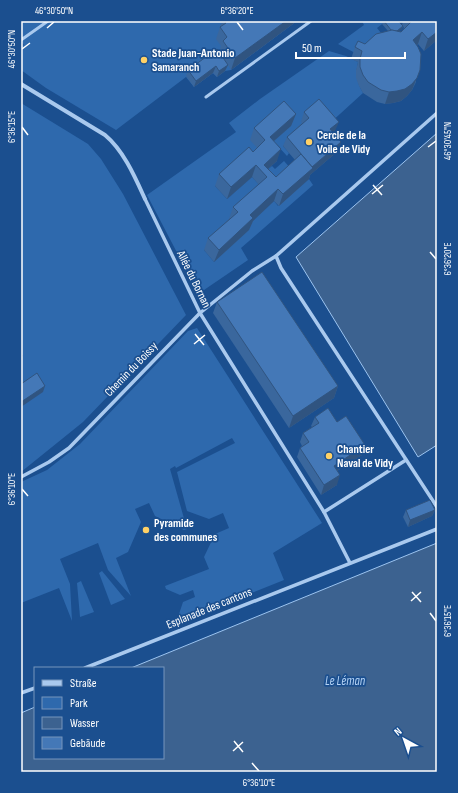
<svg xmlns="http://www.w3.org/2000/svg" width="458" height="793" font-family="'Sofia Sans Condensed',sans-serif">
  <style>
    .green { fill: #2e69ad }
    .water { fill: #3c6290; stroke: #9cc4f0 }
    .lines { fill: none; stroke-linecap: round; stroke-linejoin: round }
    .service { stroke: #a9c9ee; stroke-width: 3 }
    .pedestrian { stroke: #a9c9ee; stroke-width: 3.5 }
    .minor { stroke: #a9c9ee; stroke-width: 4 }
    .wall { fill: #3a679d; fill-rule: evenodd }
    .shaded-wall { fill: #305480 }
    .building { fill: #4478b7; stroke: #305480 }
    .ticks { fill: none; stroke: #fff; stroke-width: 1.5 }
    .poi-dot { fill: #ffd166; stroke: #1b4f8f; stroke-width: 1.5 }
    .labels { text-anchor: middle; stroke-width: 3.5; stroke-linejoin: round; paint-order: stroke }
    .poi-label { font-size: 12px; font-weight: bold; fill: #fff; stroke: #1b4f8f; text-anchor: start }
    .street-label { font-size: 12px; fill: #fff; stroke: #1b4f8f }
    .water-label { font-size: 13px; font-style: italic; fill: #b5d3f5; stroke: #1b4f8f }
    .neatline { fill: none; stroke: #fff; stroke-width: 1.5 }
    .ticks-label { font-size: 10px; text-anchor: middle; fill: #fff }
  </style>
  <rect width="100%" height="100%" fill="#1b4f8f"/>
  <!-- green -->
  <g class="green">
    <polygon points="21,21 297,21 231,70 225,71 217,77 213,73 194,87 186,77 116,130 46,88 21,70 21,47 24,45 21,41"/>
    <polygon points="362,21 386,21 377,28 385,38 361,56 338,44 364,25"/>
    <path d="M329 51 346 56 358 62C355 75 357 83 363 93L329 124 305 127 283 146 289 153 287 156 277 145 261 152 215 186 227 199 252 177 263 189 229 219 233 224 204 250 214 262 246 227 274 201 278 206 309 179 313 185 241 248 248 260 204 290 196 289 147 195 236 132 229 123 260 99Z"/>
    <polygon points="21,103 88,144 101,159 123,194 186,315 83,422 21,472 21,357 23,356 21,353"/>
    <polygon points="284,161 292,170 271,189 260,176 272,166 275,169"/>
    <polygon points="197,328 322,523 273,553 284,580 179,622 178,617 183,602 195,597 193,590 180,595 166,589 165,586 209,569 204,557 215,534 229,528 223,513 209,519 187,511 177,472 235,443 232,438 176,468 175,466 170,469 187,529 184,530 155,516 149,503 135,509 141,522 128,552 116,558 131,596 108,570 98,543 60,559 70,584 72,621 59,588 21,603 21,482 47,470 80,444 188,331"/>
    <polygon points="102,571 125,599 111,605 99,573"/>
    <polygon points="81,581 94,612 80,617 77,583"/>
  </g>
  <!-- water -->
  <g class="water">
    <polygon points="437,133 437,445 418,457 296,257"/>
    <polygon points="437,543 437,772 21,772 21,713 35,707 35,758 163,758 163,668 131,668"/>
  </g>
  <g class="lines">
    <!-- service -->
    <g class="service">
      <polyline points="21,40 48,21"/>
      <polyline points="206,97 311,21"/>
    </g>
    <!-- pedestrian -->
    <g class="pedestrian">
      <polyline points="145,199 200,313 324,512 350,563"/>
      <polyline points="276,256 281,268 437,507"/>
      <polyline points="21,477 49,462 69,448 200,313 252,271 276,256 437,113"/>
      <polyline points="324,512 406,460"/>
      <polyline points="85,668 437,529"/>
      <polyline points="21,693 35,688"/>
    </g>
    <!-- minor -->
    <path class="minor" d="M21 84 105 135C124 151 135 177 145 199"/>
  </g>
  <!-- wall -->
  <g class="wall">
    <polygon points="222,21 297,21 231,70 228,65 225,71 217,77 213,73 194,87 186,76 188,70 219,52 221,46 216,39"/>
    <path d="M383 21H398L402 25 403 21H435L437 40 424 51 418 44 417 45 416 82 412 90 407 96 401 101 393 103 385 104 377 102 363 93 359 86 356 78V70L358 62 351 59 355 47 365 44 388 31 382 24ZM403 26 404 28 401 32 399 31 402 29Z"/>
    <polygon points="304,112 335,131 333,133 338,151 310,175 309,179 279,206 274,201 253,221 249,230 214,262 204,250 208,238 229,219 233,207 259,185 252,177 227,199 215,186 219,174 253,152 257,148 250,140 254,128 296,114 291,126 274,141 277,161 268,169 276,177 295,160 283,146 287,137 302,123 301,122"/>
    <polygon points="217,302 338,386 334,398 289,428 213,313"/>
    <polygon points="315,417 337,422 362,455 337,471 337,485 321,495 297,457 300,448 302,446 300,442 303,433 312,427 311,426"/>
    <polygon points="406,510 435,510 432,516 408,527 403,517"/>
  </g>
  <!-- shaded-wall -->
  <g class="shaded-wall">
    <polygon points="286,21 297,21 231,70 235,58"/>
    <polygon points="403,26 402,29 393,37 394,33"/>
    <polygon points="422,32 418,44 409,52 413,40"/>
    <polygon points="437,32 437,40 424,51 428,39"/>
    <polygon points="228,65 225,71 217,77 219,71"/>
    <polygon points="216,66 213,73 194,87 196,81"/>
    <polygon points="420,70 412,90 407,96 401,101 393,103 385,104 389,92"/>
    <polygon points="296,114 291,126 266,148 270,137"/>
    <polygon points="339,122 335,131 327,139 330,129"/>
    <polygon points="341,142 338,151 310,175 309,179 279,206 283,194 312,167"/>
    <polygon points="281,149 277,161 263,173 264,165"/>
    <polygon points="256,165 252,177 227,199 231,187"/>
    <polygon points="278,189 274,201 253,221 249,230 214,262 219,250 250,215"/>
    <polygon points="45,386 43,392 21,407 21,402"/>
    <polygon points="338,386 334,398 289,428 293,416"/>
    <polygon points="365,445 362,455 330,475 334,466"/>
    <polygon points="340,475 337,485 321,495 324,485"/>
    <polygon points="435,510 432,516 408,527 410,520"/>
  </g>
  <!-- building -->
  <g class="building">
    <polygon points="224,21 286,21 235,58 223,41 227,37 220,27 226,23"/>
    <polygon points="384,21 398,21 403,26 397,31 391,30"/>
    <polygon points="412,21 435,21 437,23 437,32 428,39 422,32 413,40 418,47 421,54 420,70 417,78 412,84 405,89 397,91 389,92 381,90 368,82 363,75 360,67 360,59 362,51 355,47 358,41 365,44 376,34 392,30 401,32"/>
    <polygon points="217,49 228,65 219,71 216,66 196,81 188,70"/>
    <polygon points="319,99 339,122 330,129 341,142 312,167 287,137 309,118 304,112"/>
    <polygon points="284,101 296,114 270,137 281,149 264,165 276,177 301,154 313,168 283,194 278,189 250,215 253,218 219,250 208,238 238,212 233,207 267,177 256,165 231,187 219,174 249,147 253,152 265,140 254,128"/>
    <polygon points="262,272 338,386 293,416 217,302"/>
    <polygon points="37,373 45,386 21,402 21,384"/>
    <polygon points="328,408 337,422 346,416 365,445 334,466 340,475 324,485 300,448 309,442 303,433 319,423 315,417"/>
    <polygon points="430,500 435,510 410,520 406,510"/>
  </g>
  <!-- ticks -->
  <path class="ticks" d="M237 22 243 30M47 28 54 22M22 49 30 43M22 127 28 135M428 147 436 141M373 185 382 195M372 194 383 185M430 252 436 259M195 334 204 345M194 344 205 335M22 489 28 496M412 592 421 602M411 601 421 592M430 613 436 621M234 741 243 752M233 751 243 742M252 763 259 771"/>
  <!-- markers -->
  <g class="poi-dot">
    <circle cx="144" cy="60" r="4"/>
    <circle cx="309" cy="142" r="4"/>
    <circle cx="329" cy="456" r="4"/>
    <circle cx="146" cy="530" r="4"/>
  </g>
  <g class="labels">
    <!-- poi labels -->
    <g class="poi-label">
      <text x="152" y="57">Stade Juan-Antonio<tspan x="152" dy="14">Samaranch</tspan></text>
      <text x="317" y="139">Cercle de la<tspan x="317" dy="14">Voile de Vidy</tspan></text>
      <text x="337" y="453">Chantier<tspan x="337" dy="14">Naval de Vidy</tspan></text>
      <text x="154" y="527">Pyramide<tspan x="154" dy="14">des communes</tspan></text>
    </g>
    <!-- street labels -->
    <g class="street-label">
      <text transform="translate(194 279) rotate(64)" y="4">Allée du Bornan</text>
      <text transform="translate(131 369) rotate(-46)" y="4">Chemin du Boissy</text>
      <text transform="translate(209 608) rotate(-22)" y="4">Esplanade des cantons</text>
    </g>
    <!-- water labels -->
    <g class="water-label">
      <text x="345" y="685">Le Léman</text>
    </g>
  </g>
  <!-- border -->
  <rect width="458" height="793" fill="none" stroke="#1b4f8f" stroke-width="44"/>
  <!-- legend -->
  <rect x="34" y="667" width="130" height="92" fill="#1b4f8f" stroke="#7695bc"/>
  <rect x="42" y="680" width="20" height="6" fill="#a9c9ee" stroke="#7695bc"/>
  <text x="70" y="687" font-size="12" fill="#ffffff">Straße</text>
  <rect x="42" y="697" width="20" height="12" fill="#2e69ad" stroke="#7695bc"/>
  <text x="70" y="707" font-size="12" fill="#ffffff">Park</text>
  <rect x="42" y="717" width="20" height="12" fill="#3c6290" stroke="#7695bc"/>
  <text x="70" y="727" font-size="12" fill="#ffffff">Wasser</text>
  <rect x="42" y="737" width="20" height="12" fill="#4478b7" stroke="#7695bc"/>
  <text x="70" y="747" font-size="12" fill="#ffffff">Gebäude</text>
  <!-- north arrow -->
  <g transform="translate(404 739) rotate(320)" stroke="#1b4f8f" stroke-width="3" paint-order="stroke">
  <path d="M0-3L7 15L0 10L-7 15Z" fill="#ffffff"/>
  <text y="-6" font-size="11" font-weight="bold" text-anchor="middle" fill="#ffffff">N</text>
  </g>
  <!-- scale -->
  <path d="M296 52v6h109v-6" fill="none" stroke="#ffffff" stroke-width="2"/>
  <text x="302" y="52" font-size="12" fill="#ffffff" stroke="#1b4f8f" stroke-width="3" paint-order="stroke">50 m</text>
  <rect x="22" y="22" width="414" height="749" class="neatline"/>
  <g class="ticks-label">
    <text x="54" y="14">46°30'50"N</text>
    <text x="237" y="14">6°36'20"E</text>
    <text transform="translate(11 49) rotate(-90)" y="4">46°30'50"N</text>
    <text transform="translate(11 127) rotate(-90)" y="4">6°36'15"E</text>
    <text transform="translate(447 141) rotate(-90)" y="4">46°30'45"N</text>
    <text transform="translate(447 259) rotate(-90)" y="4">6°36'20"E</text>
    <text transform="translate(11 489) rotate(-90)" y="4">6°36'10"E</text>
    <text transform="translate(447 621) rotate(-90)" y="4">6°36'15"E</text>
    <text x="259" y="786">6°36'10"E</text>
  </g>
</svg>
